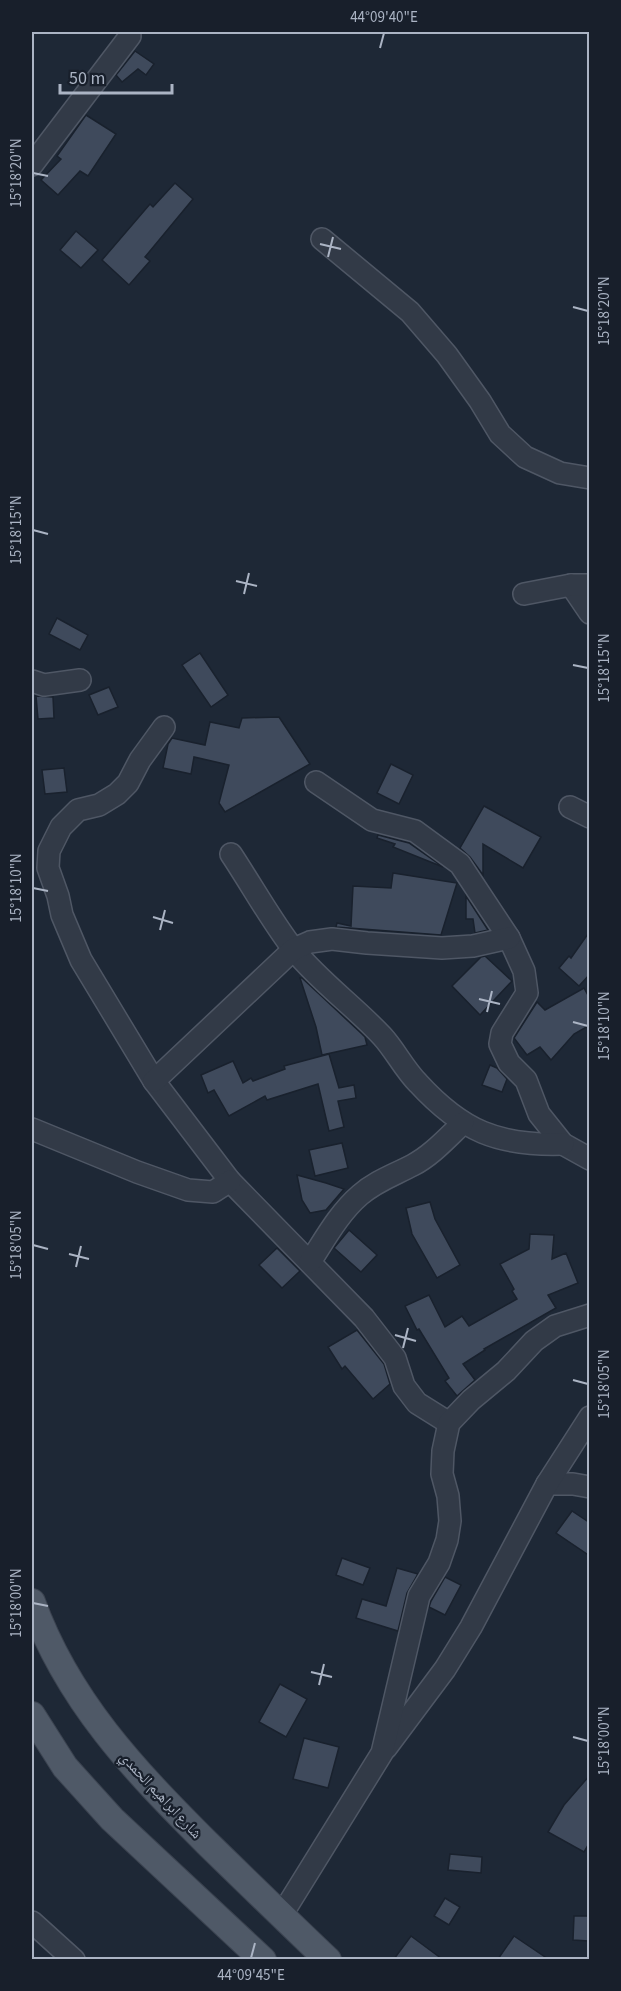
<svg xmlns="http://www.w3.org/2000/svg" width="621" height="1991" font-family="'Source Sans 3','Noto Naskh Arabic',sans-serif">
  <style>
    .building { fill: #3f4a5c; stroke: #19212d; stroke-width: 1.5 }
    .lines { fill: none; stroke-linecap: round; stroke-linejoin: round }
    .minor-casing { stroke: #4f5765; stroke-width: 24 }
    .major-casing { stroke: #3b4350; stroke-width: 28 }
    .minor { stroke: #323a47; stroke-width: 21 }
    .major { stroke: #4f5967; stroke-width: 26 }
    .ticks { fill: none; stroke: #abb4c4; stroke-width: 2 }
    .labels { text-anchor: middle; stroke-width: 4.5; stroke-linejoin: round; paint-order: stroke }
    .street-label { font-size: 15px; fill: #abb4c4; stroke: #181f2b }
    .neatline { fill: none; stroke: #abb4c4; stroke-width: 2 }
    .ticks-label { font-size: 15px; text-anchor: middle; fill: #abb4c4 }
  </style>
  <rect width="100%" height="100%" fill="#1e2836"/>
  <!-- building -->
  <g class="building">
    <polygon points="135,51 154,64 146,75 138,69 122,82 116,75"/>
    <polygon points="86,115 116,134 88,176 80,171 58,195 41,180 61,159 57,156"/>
    <polygon points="175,183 193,199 145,257 150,261 129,285 102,260 150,204 153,207"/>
    <polygon points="76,231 98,250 81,268 60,250"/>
    <polygon points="57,618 88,635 80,650 49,634"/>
    <polygon points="200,653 228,695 211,707 182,665"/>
    <polygon points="109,687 118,707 98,715 89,695"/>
    <polygon points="36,696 53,697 54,718 38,719"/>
    <polygon points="279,717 310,764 225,812 219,803 229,765 194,757 191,774 163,768 168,744 172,738 205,745 210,722 239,728 242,718"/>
    <polygon points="391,764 413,775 399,804 377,793"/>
    <polygon points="64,768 67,792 45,794 42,770"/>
    <polygon points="484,806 541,837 523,868 483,844 483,875 470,857 460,848"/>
    <polygon points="378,835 409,843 443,867 393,847 395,844 377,838"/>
    <polygon points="393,873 457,883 441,935 336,927 337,923 351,926 353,886 391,888"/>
    <polygon points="466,896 488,930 475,933 473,919 466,919"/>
    <polygon points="590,931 590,974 579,986 559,968 569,956 571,958"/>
    <polygon points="485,956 512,981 480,1015 452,986 481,957"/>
    <polygon points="300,978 302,978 362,1034 365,1037 367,1045 322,1055 316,1027"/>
    <polygon points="584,988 590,999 590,1025 574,1034 551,1060 540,1047 527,1055 514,1038 537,1002 545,1010"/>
    <polygon points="329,1054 339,1088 354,1085 356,1098 338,1101 344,1127 329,1131 318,1084 267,1100 265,1096 229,1116 214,1090 208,1093 201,1075 233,1061 243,1083 251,1078 253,1081 285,1069 284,1066"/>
    <polygon points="490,1065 497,1068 507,1079 502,1092 482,1085"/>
    <polygon points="342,1143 348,1168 315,1176 309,1150"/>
    <polygon points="297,1175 326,1183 344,1189 326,1210 310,1213 302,1200"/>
    <polygon points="430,1202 435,1219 460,1265 437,1278 412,1234 406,1208"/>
    <polygon points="349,1230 377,1255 361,1272 334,1248"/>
    <polygon points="530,1234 554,1235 552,1259 566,1253 578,1283 548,1295 556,1308 484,1349 485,1350 463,1364 475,1380 457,1396 445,1381 449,1378 419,1329 417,1330 405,1306 429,1295 445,1327 462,1316 469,1326 517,1299 512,1291 514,1289 500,1264 529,1249"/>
    <polygon points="277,1248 300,1271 282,1288 259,1265"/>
    <polygon points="357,1330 384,1364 390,1384 373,1399 345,1366 342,1369 328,1347"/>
    <polygon points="572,1511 590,1523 590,1556 556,1533"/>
    <polygon points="342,1558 370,1568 363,1585 336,1575"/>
    <polygon points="397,1568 418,1574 407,1593 398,1631 356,1618 362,1599 386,1606"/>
    <polygon points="445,1577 461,1585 445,1615 429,1607 431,1601"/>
    <polygon points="280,1684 307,1699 286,1737 259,1722"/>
    <polygon points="304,1738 339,1747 328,1788 293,1779"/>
    <polygon points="590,1775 590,1842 584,1852 548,1832 564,1805"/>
    <polygon points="450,1854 482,1857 481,1873 448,1870"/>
    <polygon points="445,1898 460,1907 449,1925 434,1916"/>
    <polygon points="574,1916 589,1916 589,1941 573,1940"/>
    <polygon points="411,1936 442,1959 394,1959"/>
    <polygon points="514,1936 548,1959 498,1959"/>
  </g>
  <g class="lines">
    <defs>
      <g id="minor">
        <polyline points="32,165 130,36"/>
        <polyline points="322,239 410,312 447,355 480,401 500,434 525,457 560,473 590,478"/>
        <polyline points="571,585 590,613"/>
        <polyline points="524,594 571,585 590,585"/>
        <polyline points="32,681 44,685 80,680"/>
        <polyline points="164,727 140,760 128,783 117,794 99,805 78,810 61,827 49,851 48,868 58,896 62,915 81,960 154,1081 230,1181 364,1318 395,1358 404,1386 417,1403 449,1423"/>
        <polyline points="316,782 372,820 415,831 460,864 509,938 524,971 527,993 502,1033 500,1044 509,1063 526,1080 539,1114 563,1144 590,1159"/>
        <polyline points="570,807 590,817"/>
        <path d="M231 854C251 884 272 922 294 950 320 982 354 1006 382 1036 395 1050 404 1069 418 1083 462 1131 498 1146 563 1144"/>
        <polyline points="154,1081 294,949 310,942 332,939 367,943 442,948 473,946 509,938"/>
        <polyline points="32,1129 137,1172 188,1190 213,1192 230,1181"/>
        <path d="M310 1262C325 1239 339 1213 360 1195 376 1181 394 1175 413 1165 432 1155 447 1138 463 1123"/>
        <polyline points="547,1484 573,1484 590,1487"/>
        <polyline points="386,1748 445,1669 471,1627 547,1484 590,1417"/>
        <polyline points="281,1916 382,1753 419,1596 439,1563 447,1540 450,1521 448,1496 442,1474 443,1451 449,1423 471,1400 506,1371 534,1341 555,1326 590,1315"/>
        <polyline points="32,1922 74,1960"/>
      </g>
      <g id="major">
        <path d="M32 1602C68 1701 134 1770 207 1843 247 1882 287 1921 328 1960"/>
        <polyline points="32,1715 65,1767 112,1819 263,1960"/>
      </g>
    </defs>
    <!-- minor casing -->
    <use href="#minor" class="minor-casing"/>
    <!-- major casing -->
    <use href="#major" class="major-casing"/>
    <!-- minor -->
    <use href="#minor" class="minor"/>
    <!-- major -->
    <use href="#major" class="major"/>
  </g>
  <!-- ticks -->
  <path class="ticks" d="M380 48 384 33M33 173 48 176M320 244 341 249M328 257 333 237M573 307 588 311M33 530 48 534M236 581 257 586M244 594 249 573M573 665 588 668M33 888 48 891M153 917 173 923M160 930 165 910M479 999 500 1004M487 1012 492 991M573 1022 588 1026M33 1245 48 1249M69 1254 89 1259M76 1267 81 1246M395 1335 416 1341M403 1348 408 1328M573 1380 588 1384M33 1603 48 1606M311 1672 332 1677M319 1685 324 1664M573 1737 588 1741M251 1958 255 1943"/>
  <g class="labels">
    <!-- street labels -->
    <g class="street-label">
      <text transform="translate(161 1795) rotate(47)" y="5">شارع ابراهيم الحمدي</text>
    </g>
  </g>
  <!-- border -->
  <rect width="621" height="1991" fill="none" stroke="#181f2b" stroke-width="66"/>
  <!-- scale -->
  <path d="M60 84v9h112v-9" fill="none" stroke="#abb4c4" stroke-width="3"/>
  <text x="69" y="84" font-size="18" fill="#abb4c4" stroke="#181f2b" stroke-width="4.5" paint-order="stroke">50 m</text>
  <rect x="33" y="33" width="555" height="1925" class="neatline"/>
  <g class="ticks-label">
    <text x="384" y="22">44°09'40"E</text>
    <text transform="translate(16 173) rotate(-90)" y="5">15°18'20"N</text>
    <text transform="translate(604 311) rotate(-90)" y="5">15°18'20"N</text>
    <text transform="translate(16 530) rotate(-90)" y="5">15°18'15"N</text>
    <text transform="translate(604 668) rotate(-90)" y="5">15°18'15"N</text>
    <text transform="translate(16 888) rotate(-90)" y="5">15°18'10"N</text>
    <text transform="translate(604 1026) rotate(-90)" y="5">15°18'10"N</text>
    <text transform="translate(16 1245) rotate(-90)" y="5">15°18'05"N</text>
    <text transform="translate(604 1384) rotate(-90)" y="5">15°18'05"N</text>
    <text transform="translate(16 1603) rotate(-90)" y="5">15°18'00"N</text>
    <text transform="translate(604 1741) rotate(-90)" y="5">15°18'00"N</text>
    <text x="251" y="1980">44°09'45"E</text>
  </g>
</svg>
